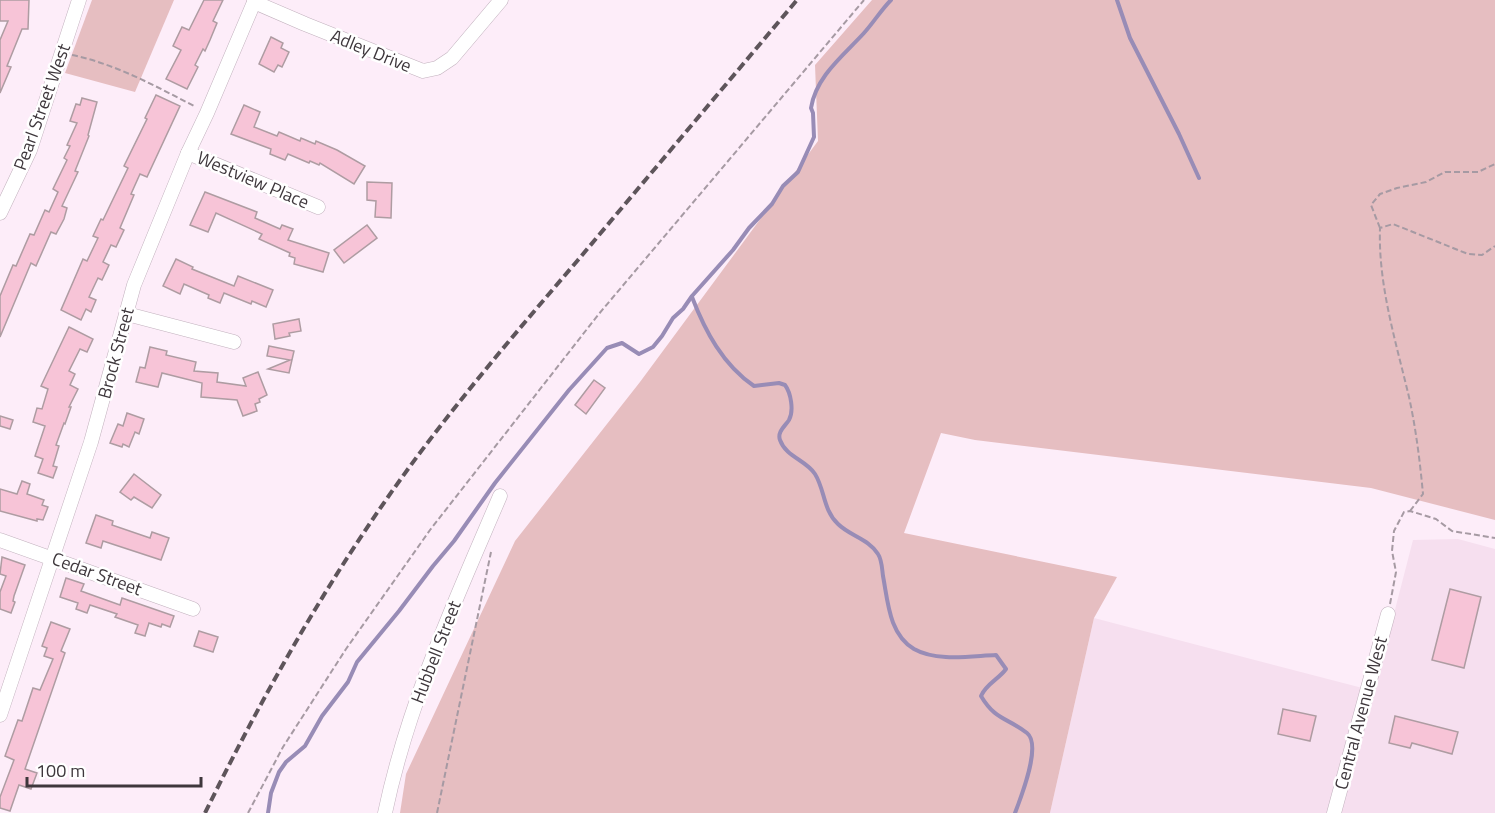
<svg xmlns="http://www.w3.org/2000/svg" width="1495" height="813" font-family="'Titillium Web',sans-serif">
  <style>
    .built { fill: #f6dfef }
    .green { fill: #e6bec1 }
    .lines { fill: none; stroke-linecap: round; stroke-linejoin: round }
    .stream { stroke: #988cb6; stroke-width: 4 }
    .building { fill: #f7c4d7; stroke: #ae9ca2; stroke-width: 1.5 }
    .minor-casing { stroke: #c2b2be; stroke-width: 15 }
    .path { stroke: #a69aa3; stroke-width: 2; stroke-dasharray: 6 3; stroke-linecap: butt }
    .minor { stroke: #fff; stroke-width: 14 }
    .rail { stroke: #5e555b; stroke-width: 4; stroke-dasharray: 9 4.5; stroke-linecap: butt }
    .labels { text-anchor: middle; stroke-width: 5; stroke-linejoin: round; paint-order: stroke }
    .street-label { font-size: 18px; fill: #3e373c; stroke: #fff }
  </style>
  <rect width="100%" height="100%" fill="#fdedf9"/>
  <!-- built -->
  <polygon class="built" points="1458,539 1495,549 1495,813 1050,813 1094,618 1374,691 1413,540"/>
  <!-- green -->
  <g class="green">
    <polygon points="92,0 174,0 135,92 65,73"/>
    <polygon points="872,0 1495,0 1495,520 1371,488 975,440 941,433 904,533 1117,577 1094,618 1050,813 400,813 406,774 515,541 640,382 818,141 815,65"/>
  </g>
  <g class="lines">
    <!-- stream -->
    <g class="stream">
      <polyline points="1117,0 1130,38 1179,134 1199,178"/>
      <path d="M692 297C705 331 723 365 754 386L779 383 785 385C791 393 794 411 789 420 785 426 777 432 780 440 786 457 806 460 815 474 825 490 823 510 838 524 850 536 869 539 878 554 882 560 882 569 883 576 888 602 889 634 914 649 937 662 971 656 996 655L1006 669C999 679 986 684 981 696 995 720 1008 718 1027 733 1042 745 1021 797 1015 813"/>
      <path d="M268 813 271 793 279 772 286 762 305 746 322 716 348 682 357 662 399 611 433 566 454 541 495 483 569 390 607 348 622 343 639 354 653 347 662 336 673 318 683 309 692 296 733 250 749 228 772 204 783 186 798 172 814 137 813 113 811 108C816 76 844 55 864 33 874 22 881 10 891 0"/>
    </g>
  </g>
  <!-- building -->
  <g class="building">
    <polygon points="0,0 29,0 28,29 22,29 7,66 11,67 0,93 0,40 8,21 0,21"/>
    <polygon points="204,0 223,0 213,21 217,23 210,40 205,51 203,49 195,65 198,67 187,89 166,79 181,50 173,46 182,27 189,30"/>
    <polygon points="271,37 283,43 281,48 289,52 282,67 278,65 274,72 259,64"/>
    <polygon points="156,95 180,106 147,177 140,174 131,194 134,195 120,228 124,230 116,247 111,245 103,262 109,265 102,280 98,278 89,297 96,300 91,312 86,309 81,320 61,310 83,259 87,261 98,238 93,236 101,219 103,220 128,168 124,166 147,119 145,118"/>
    <polygon points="82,98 97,102 88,135 89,136 75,171 78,172 62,206 67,208 64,219 56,234 51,232 36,266 31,263 0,337 0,296 13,265 16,266 30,234 34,235 45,210 49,212 58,192 53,189 67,160 64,158 70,146 67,145 77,123 70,121 76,104 80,105"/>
    <polygon points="244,105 260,112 254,127 277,136 279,132 300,141 301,138 315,144 316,141 337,150 365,166 354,184 320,163 319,165 310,161 309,163 288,154 285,160 270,154 271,149 231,134"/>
    <polygon points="367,182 392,183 391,218 375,217 376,201 367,200"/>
    <polygon points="205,192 257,212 255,218 280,229 282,225 293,229 288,240 329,253 323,272 294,264 295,258 289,256 290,253 259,239 262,234 216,213 208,232 190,225"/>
    <polygon points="367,225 377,238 344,263 334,250"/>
    <polygon points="176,259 193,267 192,269 234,286 238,276 273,290 266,307 252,301 251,304 224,293 220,303 208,298 209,295 184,284 180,294 163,286"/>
    <polygon points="299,319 301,331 289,333 290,336 275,339 273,324"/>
    <polygon points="69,327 93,339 87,352 80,349 69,371 75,374 70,385 78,389 69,407 71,407 65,424 64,423 56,445 59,446 53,466 57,467 53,478 38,473 43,459 35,456 45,426 33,422 37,408 42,409 48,389 41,386"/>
    <polygon points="269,346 294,351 289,373 268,369 290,360 267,356"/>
    <polygon points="150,347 167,351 166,355 196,362 194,371 218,373 217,382 246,386 243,378 258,372 267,395 259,399 260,402 255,404 257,411 243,416 237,400 201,397 202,383 162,373 158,387 136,382 140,367 145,368"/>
    <polygon points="594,380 605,388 586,414 575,405"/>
    <polygon points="127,413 144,419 139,434 135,432 129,447 123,444 122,447 110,443 118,424 123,426"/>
    <polygon points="0,416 13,420 10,429 0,426"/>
    <polygon points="134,474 161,495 152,508 134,497 131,500 120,492"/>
    <polygon points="22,481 30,484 27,494 44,500 42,505 48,507 43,520 37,519 37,521 0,511 0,489 17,494"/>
    <polygon points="96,515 113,521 112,525 150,538 152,532 169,538 161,560 103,541 101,548 86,543"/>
    <polygon points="2,557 25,565 14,596 13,601 15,602 11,613 0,609 0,592 6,576 0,574"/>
    <polygon points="66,578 84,584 81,591 120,605 122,598 174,616 170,627 162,624 161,627 149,623 145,636 135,633 138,625 115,617 117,614 90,605 87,613 76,609 78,603 60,597"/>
    <polygon points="1450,589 1481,597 1464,668 1432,660"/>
    <polygon points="51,622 70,629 61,651 65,653 25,769 37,773 31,789 19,785 10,811 0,808 0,797 14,760 5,756 18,720 22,721 33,688 40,690 53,659 44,656 47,648 42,646"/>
    <polygon points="199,631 218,637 213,652 194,646"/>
    <polygon points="1283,709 1316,716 1310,741 1278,734"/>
    <polygon points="1395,716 1458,732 1452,754 1412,743 1410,748 1389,743"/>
  </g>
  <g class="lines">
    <defs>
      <g id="minor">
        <polyline points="254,2 305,24 423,71 437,68 452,58 501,0"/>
        <polyline points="188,153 318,207"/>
        <polyline points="0,213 30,150 79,0"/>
        <polyline points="127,314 234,342"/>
        <polyline points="0,540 193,609"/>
        <polyline points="0,715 91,442 134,285 188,153 207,113 255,0"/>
        <path d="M385 813C408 703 456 599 500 496"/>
        <polyline points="1334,813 1388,614"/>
      </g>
    </defs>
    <!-- minor casing -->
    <use href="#minor" class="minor-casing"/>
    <!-- path -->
    <g class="path">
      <path d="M72 55C116 64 157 87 196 107"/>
      <polyline points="1380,228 1371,205 1380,194 1397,188 1426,182 1445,172 1478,172 1495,164"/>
      <path d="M1410 511 1423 494C1420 462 1416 429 1409 397 1396 342 1378 285 1380 228L1393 224 1468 254 1482 255 1495 246"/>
      <polyline points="1390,604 1396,572 1392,551 1394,531 1404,512 1410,511 1436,519 1452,531 1495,538"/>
      <polyline points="248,813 283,747 346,649 430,530 598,315 864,0"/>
      <polyline points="437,813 491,552"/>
    </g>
    <!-- minor -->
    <use href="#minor" class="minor"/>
    <!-- rail -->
    <path class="rail" d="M205 813C259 703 318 597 388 497 446 414 512 337 578 260 651 173 724 87 797 0"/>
  </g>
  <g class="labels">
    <!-- street labels -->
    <g class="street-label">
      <text transform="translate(371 51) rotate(22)" y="6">Adley Drive</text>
      <text transform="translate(42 107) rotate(-70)" y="6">Pearl Street West</text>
      <text transform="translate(253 180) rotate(23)" y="6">Westview Place</text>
      <text transform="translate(116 353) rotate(-75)" y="6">Brock Street</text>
      <text transform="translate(97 574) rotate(20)" y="6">Cedar Street</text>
      <text transform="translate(436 652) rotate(-69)" y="6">Hubbell Street</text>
      <text transform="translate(1361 713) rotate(-75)" y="6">Central Avenue West</text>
    </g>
  </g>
  <!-- scale -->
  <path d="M27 777v9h174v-9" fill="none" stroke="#3e373c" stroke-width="3"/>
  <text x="36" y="777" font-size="18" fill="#3e373c" stroke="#ffffff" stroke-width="4.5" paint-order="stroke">100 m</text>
</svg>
